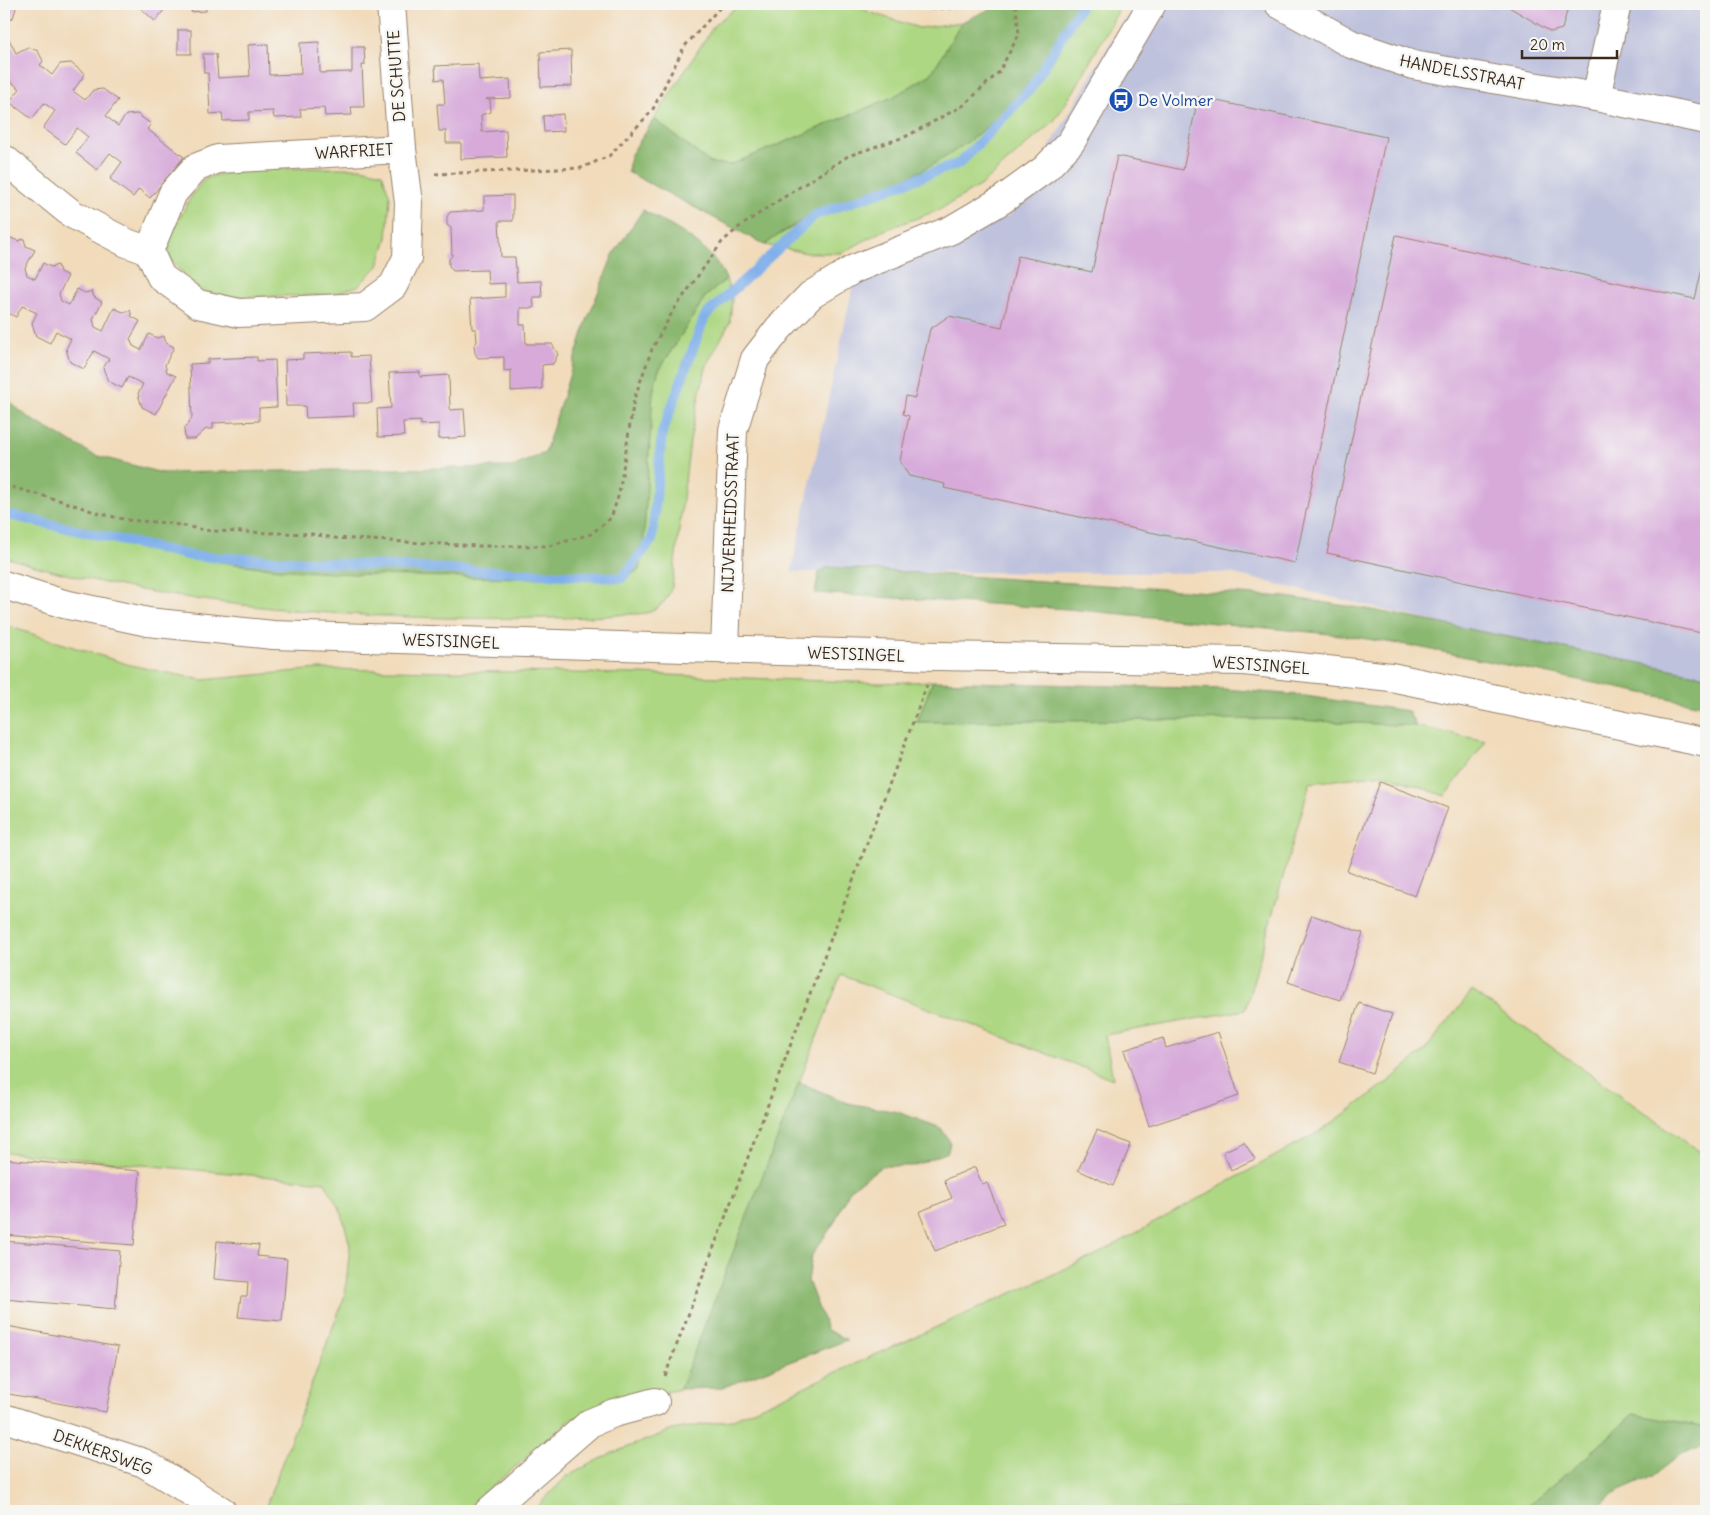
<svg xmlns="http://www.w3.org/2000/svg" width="1710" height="1515" font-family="Delius,sans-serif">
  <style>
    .industrial { fill: #bfc2dd }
    .green { fill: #add782; stroke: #748050 }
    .forest { fill: #8ab870; stroke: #627147 }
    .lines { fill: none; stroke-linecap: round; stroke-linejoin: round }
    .stream { stroke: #7fafea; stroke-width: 10 }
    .building { fill: #d7aada }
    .minor-casing { stroke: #96826c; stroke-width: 30 }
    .major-casing { stroke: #96826c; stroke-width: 30 }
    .path { stroke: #96826c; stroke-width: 3; stroke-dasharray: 4 4; stroke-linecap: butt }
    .minor { stroke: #fff; stroke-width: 28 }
    .major { stroke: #fff; stroke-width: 28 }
    .labels { text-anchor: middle; stroke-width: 5; stroke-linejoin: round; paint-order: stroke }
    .street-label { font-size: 16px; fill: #3b2a1e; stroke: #f6f6f2 }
    .transit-label { font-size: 16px; fill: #164399; stroke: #f6f6f2; text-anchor: start }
  </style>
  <rect width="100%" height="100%" fill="#f6f6f2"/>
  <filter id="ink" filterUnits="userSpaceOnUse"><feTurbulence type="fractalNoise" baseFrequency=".02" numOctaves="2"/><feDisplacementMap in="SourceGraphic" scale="10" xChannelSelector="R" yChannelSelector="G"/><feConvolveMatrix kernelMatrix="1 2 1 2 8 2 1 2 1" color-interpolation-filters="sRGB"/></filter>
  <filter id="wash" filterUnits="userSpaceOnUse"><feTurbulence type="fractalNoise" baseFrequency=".0096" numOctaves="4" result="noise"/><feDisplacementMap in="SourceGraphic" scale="20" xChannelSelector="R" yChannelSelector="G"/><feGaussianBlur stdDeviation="1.12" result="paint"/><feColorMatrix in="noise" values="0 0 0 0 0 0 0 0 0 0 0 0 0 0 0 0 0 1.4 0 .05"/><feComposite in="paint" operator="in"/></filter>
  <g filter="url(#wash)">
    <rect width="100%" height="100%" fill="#f1dbbb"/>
    <!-- industrial -->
    <polygon class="industrial" points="1139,4 1706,4 1706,686 1230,573 791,572 855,276 1010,215 1120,26"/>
    <!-- green -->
    <g class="green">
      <polygon points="741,4 853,4 869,12 919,28 962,22 931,74 893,97 730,165 710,163 654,119 715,24"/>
      <polygon points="1079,4 1122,4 1075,89 1054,121 981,185 939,210 882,231 842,253 807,253 765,245 777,236 828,208 902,180 1008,108 1037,71"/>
      <path d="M329 168H361L382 173 390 197 387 238 378 266 358 286 331 295 229 297 200 290 173 263 166 249C172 233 192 188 206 179 229 166 301 169 329 168Z"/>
      <path d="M726 279 732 300 730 322 707 364 700 392 690 441 672 587C667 599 663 606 650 612 644 614 635 614 628 614 600 617 573 618 545 618 370 621 172 609 4 557V514L110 541 220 561 604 579 658 372 705 297Z"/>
      <polygon points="4,625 130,665 203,680 319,669 639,674 880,683 933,681 917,722 1278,719 1416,726 1486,741 1445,796 1384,774 1310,783 1245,1010 1105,1035 1113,1079 841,975 680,1389 608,1406 570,1420 464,1511 264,1511 345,1295 350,1246 342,1214 325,1182 4,1152"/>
      <polygon points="1472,991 1706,1156 1706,1428 1633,1414 1589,1455 1522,1511 533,1511 566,1477 610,1454 672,1430 731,1420 1098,1254 1324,1129 1393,1078 1425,1050"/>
    </g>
    <!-- forest -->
    <g class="forest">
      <path d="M1001 4H1079C1065 26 1053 51 1037 72 1002 120 956 156 902 180 855 200 805 212 765 245L628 172 630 156 654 119 710 163 730 165 893 97 931 74 962 22Z"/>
      <path d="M643 210C674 228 712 245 726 279L705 297 658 372 653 393 643 552 639 570 622 578 604 579C509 577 412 578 316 572 213 565 103 544 4 514V397L29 418 94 455 162 473 512 467 545 453 586 323 613 255Z"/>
      <polygon points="828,567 1286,597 1367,609 1706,676 1706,706 1413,646 1341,635 1068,609 815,593 819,572"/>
      <polygon points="933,681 1223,689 1298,695 1408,711 1416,726 1278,719 917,722"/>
      <polygon points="799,1082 847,1103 898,1112 941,1128 950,1142 948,1152 913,1166 882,1166 850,1189 834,1223 812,1255 808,1281 827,1330 847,1340 721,1388 680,1389"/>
      <polygon points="1633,1414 1706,1428 1706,1446 1681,1454 1651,1477 1611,1495 1594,1511 1522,1511 1589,1455"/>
    </g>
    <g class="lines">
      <!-- stream -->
      <polyline class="stream" points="4,514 192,556 622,578 652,540 662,433 705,316 815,215 960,163 1031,88 1082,4"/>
    </g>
    <g id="blocks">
      <!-- building -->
      <g class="building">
        <polygon points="4,4 14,4 16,8 13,18 4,23"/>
        <polygon points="140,4 159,4 165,9 155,21 138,6"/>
        <polygon points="191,4 206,4 206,11 191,12"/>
        <polygon points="1504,4 1569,4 1562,29 1551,32"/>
        <polygon points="4,29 16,53 28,47 38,51 43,61 40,65 52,75 60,64 71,63 85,74 73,91 85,100 93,90 103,89 118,100 106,116 118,126 126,115 137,114 151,124 147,129 184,157 150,198 139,189 133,197 110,179 122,162 110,153 97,170 76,153 88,137 77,128 65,144 43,128 55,111 44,103 32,119 9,102 20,89 10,81 4,83"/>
        <rect x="178" y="30" width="13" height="24"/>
        <polygon points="319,42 320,73 352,72 352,47 364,47 365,65 362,65 364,107 351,107 352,115 325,116 324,108 300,109 301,117 274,118 273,111 249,112 249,120 223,121 222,113 210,114 208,73 204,73 203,54 216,54 218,78 250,76 248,45 268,44 269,75 301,74 300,43"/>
        <polygon points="571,50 572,86 541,87 540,52"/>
        <polygon points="478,64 479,81 510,79 511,98 486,99 490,100 491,112 481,115 482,132 506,130 507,157 461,159 461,143 446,143 446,131 439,131 437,104 445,104 443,79 436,80 435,66"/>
        <polygon points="1198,97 1386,137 1295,563 944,488 945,484 909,476 900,461 909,416 903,414 906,396 915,398 930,329 949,316 1002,327 1018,256 1092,272 1117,156 1183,170"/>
        <polygon points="563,114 564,131 544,132 543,116"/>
        <polygon points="513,195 513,221 499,221 501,257 515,257 517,282 541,281 542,297 533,297 534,308 520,308 520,325 525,325 526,344 552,344 558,354 553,364 542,365 542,389 511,391 511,370 504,371 504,357 478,358 475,353 474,345 477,342 476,329 472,329 470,299 505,297 505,283 488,284 487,270 453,271 449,266 449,259 452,256 451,228 447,225 447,217 450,212 484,210 484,196"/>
        <polygon points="1396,235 1695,299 1706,251 1706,634 1327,553"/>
        <polygon points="9,237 18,241 24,239 26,246 35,250 25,268 27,275 35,279 43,263 51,267 58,265 60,272 68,276 59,294 61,301 69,305 77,289 85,293 92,291 94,297 102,302 93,319 95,327 103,331 114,308 123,312 130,310 132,317 140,321 130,339 133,346 141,350 149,334 157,338 164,336 166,343 174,347 165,365 167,372 176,376 156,414 142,407 138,394 143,384 128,377 122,388 108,381 103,368 109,359 94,351 84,369 70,362 66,349 71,339 56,331 50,343 36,336 32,323 37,313 22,306 16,317 4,311 4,248"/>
        <polygon points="351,352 351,357 369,356 372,403 353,403 354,416 306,418 305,406 286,406 285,360 303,359 303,354"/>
        <polygon points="257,357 257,361 275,360 277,407 259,408 259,421 213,423 213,429 206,429 195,439 185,439 184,429 192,418 190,364 208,363 208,359"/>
        <polygon points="420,372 420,377 449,375 450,410 464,409 466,437 439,439 439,424 420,425 420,421 403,422 404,436 378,437 377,409 391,408 389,373"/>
        <polygon points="1380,782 1448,808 1415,896 1347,871"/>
        <polygon points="1312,915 1363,933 1340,1000 1288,982"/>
        <polygon points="1359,1003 1392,1014 1372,1073 1339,1062"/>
        <polygon points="1218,1032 1239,1096 1149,1126 1124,1050 1163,1038 1166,1048"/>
        <polygon points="1097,1130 1131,1144 1113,1186 1078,1170"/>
        <polygon points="1244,1142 1255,1159 1231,1170 1223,1152"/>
        <polygon points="4,1159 140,1171 134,1245 4,1235"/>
        <polygon points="975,1167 982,1184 987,1183 1004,1224 935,1251 919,1212 952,1198 944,1180"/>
        <polygon points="4,1241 120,1251 115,1309 4,1299"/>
        <polygon points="217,1241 259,1245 257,1256 287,1259 282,1321 238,1317 241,1296 247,1296 248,1282 214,1279"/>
        <polygon points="7,1326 118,1347 106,1412 4,1393 4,1342"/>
      </g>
    </g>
  </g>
  <g filter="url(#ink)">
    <use href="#blocks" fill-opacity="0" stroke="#96826c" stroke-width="1"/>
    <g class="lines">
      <defs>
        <g id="minor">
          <polyline points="1279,4 1351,44 1413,65 1596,97 1706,120"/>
          <polyline points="1596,97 1617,4"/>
          <polyline points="4,159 72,214 127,243 149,251 161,277 198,304 239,313 365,307 393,286 407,258 409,203 402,149 391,4"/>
          <polyline points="149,251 173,193 195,168 218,159 402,149"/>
          <polyline points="725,650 733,430 755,359 779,328 811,295 854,269 951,230 1002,200 1045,169 1071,142 1152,4"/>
          <polyline points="4,1418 144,1463 222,1511"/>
          <polyline points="489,1511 590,1423 614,1413 655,1402"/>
        </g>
        <polyline id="major" points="4,585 64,604 148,622 273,635 937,656 1244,661 1391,677 1706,743"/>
      </defs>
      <!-- minor casing -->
      <use href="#minor" class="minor-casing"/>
      <!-- major casing -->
      <use href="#major" class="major-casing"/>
      <!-- path -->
      <g class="path">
        <path d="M900 4C927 9 953 11 979 4"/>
        <polyline points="435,174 581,168 609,156 652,111 684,47 723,4"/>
        <polyline points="4,485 62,501 98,513 127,520 168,523 211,531 312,534 335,538 478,546 549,546 591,534 611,518 619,494 634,399 652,349 673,311 722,242 738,228 764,210 848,156 907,136 964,105 999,72 1019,34 1016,8 1012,4"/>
        <polyline points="665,1376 927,685"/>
      </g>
      <!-- minor -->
      <use href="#minor" class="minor"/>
      <!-- major -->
      <use href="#major" class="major"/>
    </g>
  </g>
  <!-- icons -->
  <defs>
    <symbol id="bus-disc" viewBox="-11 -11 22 22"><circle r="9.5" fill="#1a4fb4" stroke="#f6f6f2"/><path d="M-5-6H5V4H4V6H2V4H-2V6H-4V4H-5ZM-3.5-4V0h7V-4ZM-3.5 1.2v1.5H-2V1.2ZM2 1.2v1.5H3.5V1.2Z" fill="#fff"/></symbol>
  </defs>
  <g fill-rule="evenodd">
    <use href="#bus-disc" x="1107" y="86" width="28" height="28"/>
  </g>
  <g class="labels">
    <!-- street labels -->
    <g class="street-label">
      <text transform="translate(1462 72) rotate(11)" y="6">HANDELSSTRAAT</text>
      <text transform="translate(396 76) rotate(-94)" y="6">DE SCHUTTE</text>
      <text transform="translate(354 151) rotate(-3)" y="6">WARFRIET</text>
      <text transform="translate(730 513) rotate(-88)" y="6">NIJVERHEIDSSTRAAT</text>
      <text transform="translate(451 641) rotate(2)" y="6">WESTSINGEL</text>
      <text transform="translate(856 654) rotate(2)" y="6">WESTSINGEL</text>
      <text transform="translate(1261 665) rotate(4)" y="6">WESTSINGEL</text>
      <text transform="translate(103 1452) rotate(20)" y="6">DEKKERSWEG</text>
    </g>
    <!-- transit labels -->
    <g class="transit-label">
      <text x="1138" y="106">De Volmer</text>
    </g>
  </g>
  <!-- margin -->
  <rect width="1710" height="1515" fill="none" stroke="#f6f6f2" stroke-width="20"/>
  <!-- scale -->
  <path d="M1522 50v8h95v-8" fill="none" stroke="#3b2a1e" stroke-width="2.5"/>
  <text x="1530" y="50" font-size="15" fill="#3b2a1e" stroke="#f6f6f2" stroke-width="4" paint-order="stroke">20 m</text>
</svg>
